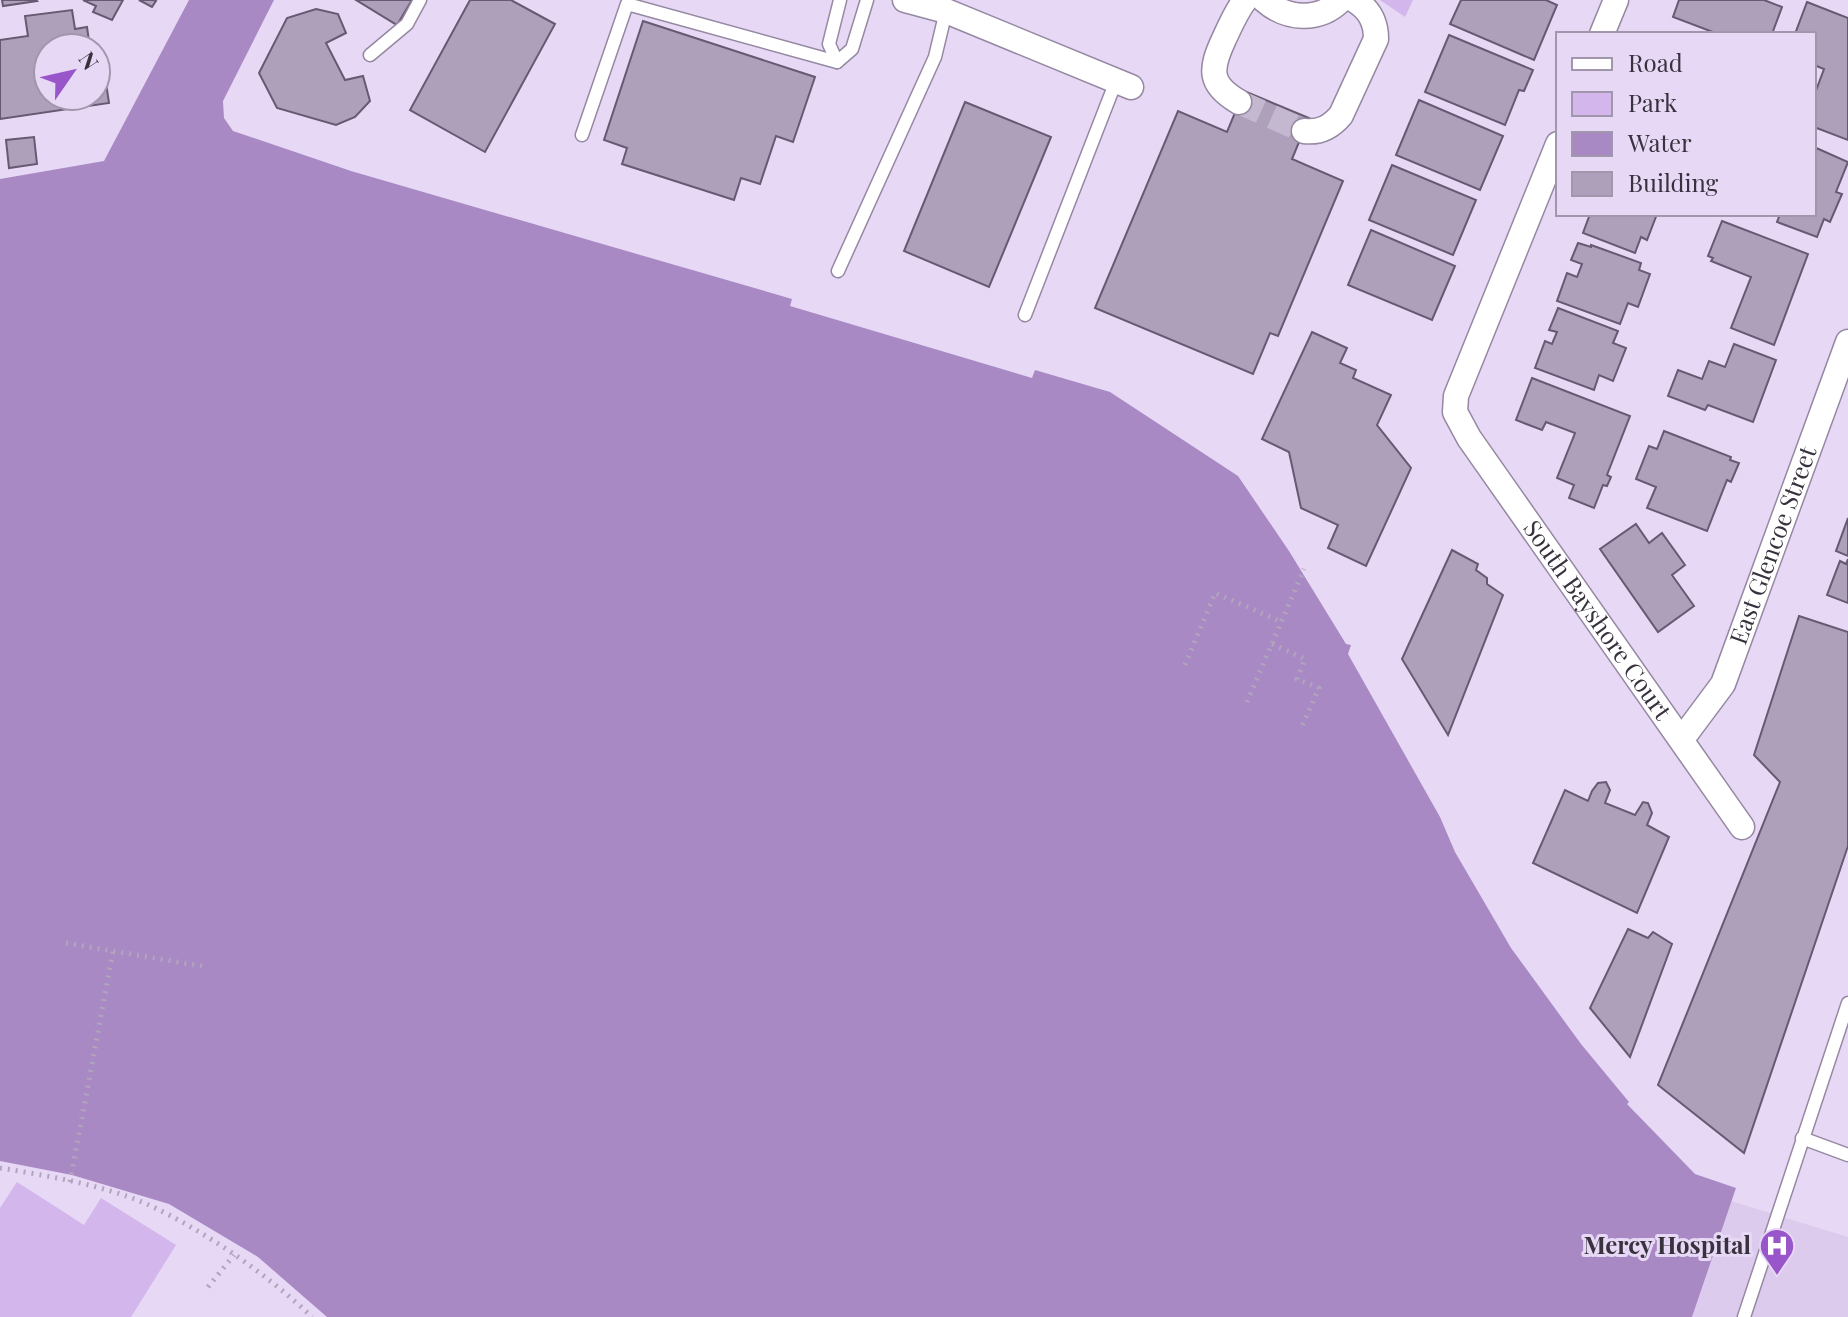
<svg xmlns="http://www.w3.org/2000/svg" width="1848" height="1317" font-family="'Playfair Display',serif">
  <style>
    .built { fill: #ddcbee }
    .green { fill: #d2b6ec }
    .water { fill: #a889c4 }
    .building { fill: #aea0bb; stroke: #665a72; stroke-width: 2 }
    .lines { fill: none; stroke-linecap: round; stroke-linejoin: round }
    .minor-tunnel { stroke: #c4b8d0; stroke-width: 24; stroke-dasharray: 24 12; stroke-linecap: butt }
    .service-casing { stroke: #9588a2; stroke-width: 15 }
    .minor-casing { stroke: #9588a2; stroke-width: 27 }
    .path { stroke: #b1a5bc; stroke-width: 5; stroke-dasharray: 2 6; stroke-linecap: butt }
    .service { stroke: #fff; stroke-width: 12 }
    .minor { stroke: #fff; stroke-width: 24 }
    .labels { text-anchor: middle; stroke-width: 6; stroke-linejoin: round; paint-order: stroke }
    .street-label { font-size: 24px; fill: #38323e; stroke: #e7d9f5 }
    .poi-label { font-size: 24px; font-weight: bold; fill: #38323e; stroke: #e7d9f5; text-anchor: end }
  </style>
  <rect width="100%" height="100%" fill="#e7d9f5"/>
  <!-- built -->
  <polygon class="built" points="1731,1201 1848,1237 1848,1317 1692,1317"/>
  <!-- green -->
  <g class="green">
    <polygon points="1380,0 1413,0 1405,17"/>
    <polygon points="17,1182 84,1225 101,1198 176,1245 131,1317 0,1317 0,1208"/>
  </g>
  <!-- water -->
  <polygon class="water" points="189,0 274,0 223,101 224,118 233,131 351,171 792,299 790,306 1032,378 1035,370 1110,392 1238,476 1289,551 1346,644 1351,645 1348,654 1440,817 1455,852 1511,948 1581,1044 1629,1102 1627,1104 1695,1174 1736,1188 1692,1317 327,1317 258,1257 169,1204 72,1175 0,1161 0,179 104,161"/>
  <!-- building -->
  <g class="building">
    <polygon points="2,0 36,0 37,1 3,6"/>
    <polygon points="83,0 123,0 112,20 93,12 96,6"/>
    <polygon points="139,0 154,0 156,1 152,7"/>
    <polygon points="356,0 412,0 397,25"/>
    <polygon points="470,0 511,0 555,24 485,152 410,110"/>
    <polygon points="1461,0 1546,0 1557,5 1534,60 1450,24"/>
    <polygon points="1679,0 1764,0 1782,7 1772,34 1718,34 1673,17"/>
    <polygon points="1807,2 1848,18 1848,140 1814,127 1814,96 1824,69 1814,65 1814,34 1795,34"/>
    <polygon points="316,9 338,14 346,33 326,43 345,80 363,76 370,101 355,117 336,125 277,108 259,73 287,18"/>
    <polygon points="72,10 75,29 87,27 90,48 48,48 48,96 96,96 96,49 101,49 109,103 0,119 0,40 28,36 25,16"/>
    <polygon points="643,21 815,77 793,142 776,136 760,184 741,178 734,200 622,164 627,148 604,140"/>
    <polygon points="1449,35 1533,70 1524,91 1519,90 1505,125 1425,92"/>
    <polygon points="1244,91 1309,118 1292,159 1343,181 1278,336 1270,333 1253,374 1095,308 1178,111 1227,132"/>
    <polygon points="1419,100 1503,136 1480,190 1396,155"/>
    <polygon points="965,102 1051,137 989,287 904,251"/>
    <polygon points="34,137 37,164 9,168 6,140"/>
    <polygon points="1814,147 1848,162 1836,192 1842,194 1830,222 1824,219 1817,237 1777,222 1780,214 1814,214"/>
    <polygon points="1392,165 1476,200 1453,255 1369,220"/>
    <polygon points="1590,214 1657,214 1647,240 1641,237 1635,253 1583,233"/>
    <polygon points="1722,221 1808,254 1774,345 1731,328 1751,277 1711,261 1713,258 1708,256"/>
    <polygon points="1371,230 1455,266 1432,320 1348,285"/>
    <polygon points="1578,243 1591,247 1591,245 1641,263 1639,270 1650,274 1638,307 1628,303 1620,324 1557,301 1567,273 1577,277 1582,264 1571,260"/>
    <polygon points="1558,308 1618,331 1613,343 1626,348 1613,381 1599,375 1594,390 1535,368 1545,341 1552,344 1557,332 1549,330"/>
    <polygon points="1312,332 1347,348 1340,363 1356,370 1353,378 1391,395 1377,425 1411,468 1366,566 1328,548 1338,525 1301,508 1289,452 1262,439"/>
    <polygon points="1734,344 1776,360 1753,422 1708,405 1705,410 1668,396 1678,370 1702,379 1709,361 1725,367"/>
    <polygon points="1532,378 1630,416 1607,475 1611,477 1607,486 1603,485 1594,508 1569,498 1574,485 1557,478 1575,433 1546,422 1542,430 1516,420"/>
    <polygon points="1664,431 1731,457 1730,460 1739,463 1731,482 1727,480 1707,531 1647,508 1656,487 1636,479 1649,446 1657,449"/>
    <polygon points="1848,518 1848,556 1836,551"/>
    <polygon points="1636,524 1649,543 1662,533 1685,565 1672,575 1694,606 1658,632 1600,549"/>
    <polygon points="1452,550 1478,564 1476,570 1487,578 1487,584 1503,595 1448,735 1402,659"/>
    <polygon points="1848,559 1848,603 1827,595 1840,561 1846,564"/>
    <polygon points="1799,616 1848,632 1848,846 1744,1153 1658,1085 1780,782 1754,755"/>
    <polygon points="1606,782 1610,790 1605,803 1635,815 1643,802 1648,803 1652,813 1647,825 1669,837 1637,913 1533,863 1565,790 1588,801 1592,791 1598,783"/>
    <polygon points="1628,929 1648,938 1653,932 1672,944 1630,1057 1590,1008"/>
  </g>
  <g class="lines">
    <!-- minor-tunnel -->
    <polyline class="minor-tunnel" points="1239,102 1304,131"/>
    <defs>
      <g id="service">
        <polyline points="840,0 829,44 837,62 852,49 867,0"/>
        <polyline points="370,55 407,24 420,0"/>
        <polyline points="582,135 627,4 837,62"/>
        <polyline points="838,271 935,57 946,11"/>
        <polyline points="1025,315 1116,81"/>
        <polyline points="1802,1138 1848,1155"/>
        <polyline points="1744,1317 1848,1003"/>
      </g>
      <g id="minor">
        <polyline points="905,0 946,11 1131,87"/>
        <path d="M1264 0C1287 20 1319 22 1341 0"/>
        <polyline points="1602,34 1616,0"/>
        <path d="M1239 102C1208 84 1210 69 1224 39 1230 26 1236 12 1245 0"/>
        <path d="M1304 131C1320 133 1331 127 1341 115L1376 39C1376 21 1369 9 1354 0"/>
        <path id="s1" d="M1558 144 1456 396 1455 412 1469 438 1742 827"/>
        <path id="s2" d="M1682 739 1723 684 1848 342"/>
      </g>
    </defs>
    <!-- service casing -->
    <use href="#service" class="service-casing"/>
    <!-- minor casing -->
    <use href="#minor" class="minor-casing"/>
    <!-- path -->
    <g class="path">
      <polyline points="1272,644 1305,659 1297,679 1319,688 1302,726"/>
      <polyline points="1185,665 1215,593 1282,622"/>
      <polyline points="1247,702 1304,569"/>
      <polyline points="66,943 207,967"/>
      <path d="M0 1168C49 1176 104 1185 149 1205 205 1231 268 1275 312 1317"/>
      <polyline points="70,1182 113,951"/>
      <polyline points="208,1287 234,1255"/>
    </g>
    <!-- service -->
    <use href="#service" class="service"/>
    <!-- minor -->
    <use href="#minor" class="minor"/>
  </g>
  <!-- icons -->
  <defs>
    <symbol id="hospital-pin" viewBox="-11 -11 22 30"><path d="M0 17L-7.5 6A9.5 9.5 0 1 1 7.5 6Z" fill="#9956cb" stroke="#e7d9f5"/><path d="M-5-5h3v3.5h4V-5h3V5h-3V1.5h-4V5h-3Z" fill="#fff"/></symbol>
  </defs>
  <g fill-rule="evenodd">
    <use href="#hospital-pin" x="1757" y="1226" width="40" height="54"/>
  </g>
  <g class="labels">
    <!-- street labels -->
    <g class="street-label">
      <text dy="8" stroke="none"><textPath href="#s2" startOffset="216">East Glencoe Street</textPath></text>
      <text dy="8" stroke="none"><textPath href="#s1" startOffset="540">South Bayshore Court</textPath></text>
    </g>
    <!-- poi labels -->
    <g class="poi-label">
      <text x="1751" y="1254">Mercy Hospital</text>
    </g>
  </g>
  <!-- legend -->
  <rect x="1556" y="32" width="260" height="184" fill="#e7d9f5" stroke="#a196ac" stroke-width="2"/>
  <rect x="1572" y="58" width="40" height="12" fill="#ffffff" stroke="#a196ac" stroke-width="2"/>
  <text x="1628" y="72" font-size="24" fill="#38323e">Road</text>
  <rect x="1572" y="92" width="40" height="24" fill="#d2b6ec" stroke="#a196ac" stroke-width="2"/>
  <text x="1628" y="112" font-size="24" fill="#38323e">Park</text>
  <rect x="1572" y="132" width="40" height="24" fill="#a889c4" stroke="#a196ac" stroke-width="2"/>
  <text x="1628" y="152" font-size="24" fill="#38323e">Water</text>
  <rect x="1572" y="172" width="40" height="24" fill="#aea0bb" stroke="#a196ac" stroke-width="2"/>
  <text x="1628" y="192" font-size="24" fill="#38323e">Building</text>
  <!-- north arrow -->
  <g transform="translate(72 72) rotate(56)"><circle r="38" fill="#e7d9f5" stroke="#a196ac" stroke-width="2"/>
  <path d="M0-6L14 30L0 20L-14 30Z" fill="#9956cb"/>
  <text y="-12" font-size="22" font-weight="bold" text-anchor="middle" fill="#38323e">N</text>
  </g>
</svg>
